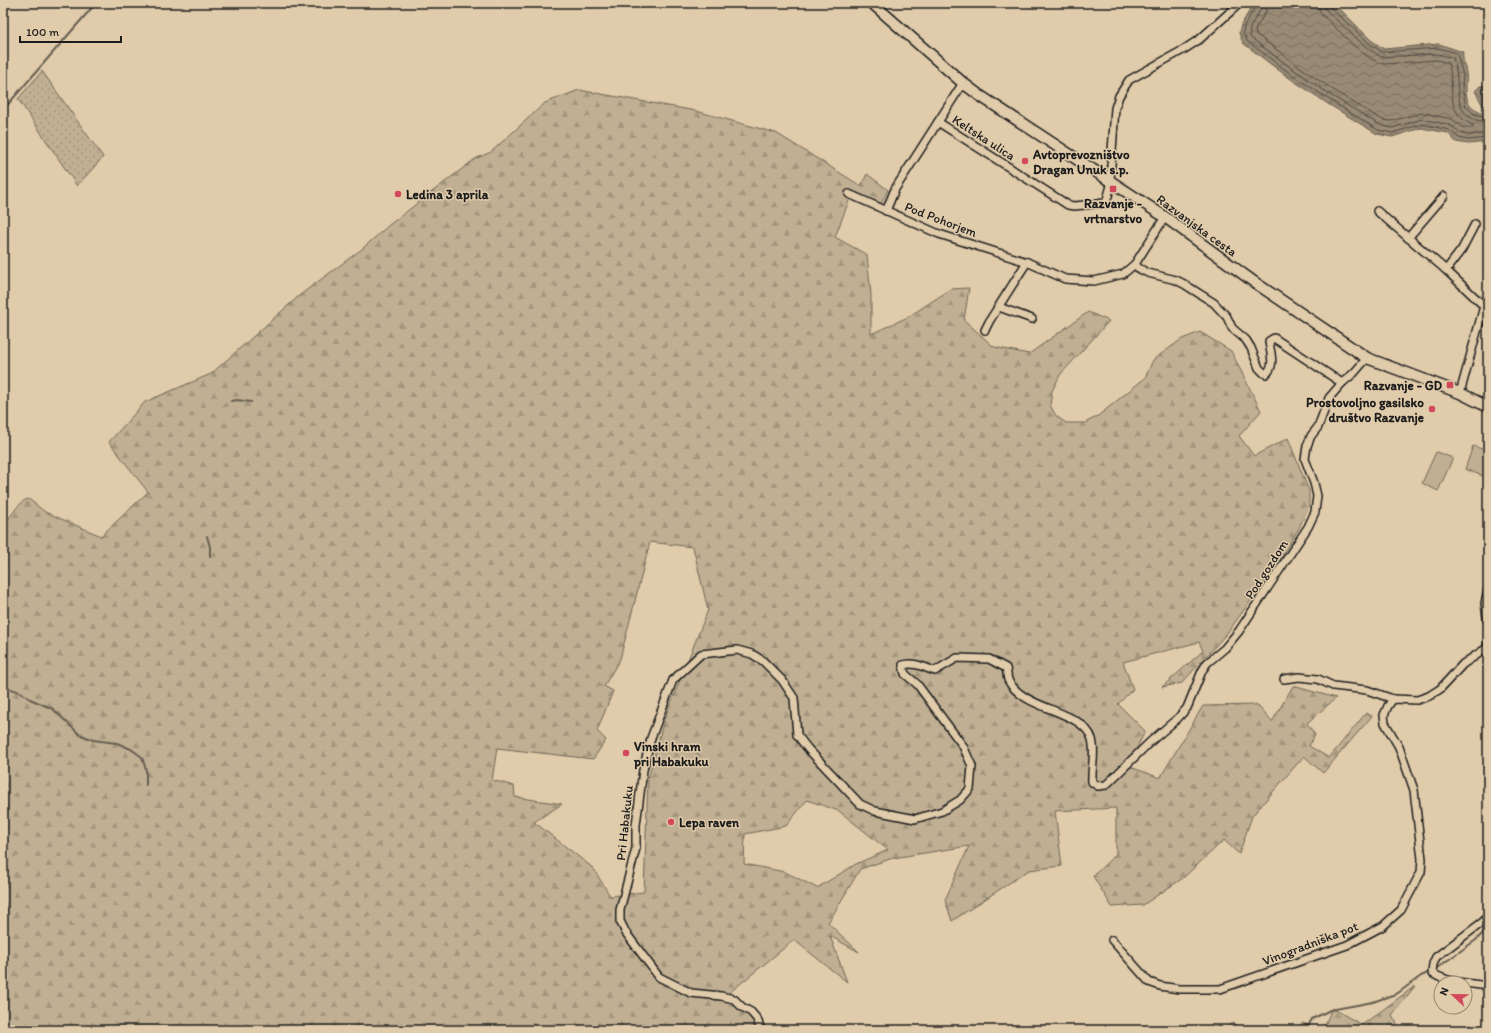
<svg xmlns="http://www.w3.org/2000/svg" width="1491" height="1033" font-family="Itim,sans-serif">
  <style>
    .grass { fill: #c0af92; stroke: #6e6657 }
    .forest { fill: url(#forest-firs); stroke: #6e6657; fill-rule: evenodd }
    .garden { fill: url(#garden-dots); stroke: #6e6657 }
    .water { fill: url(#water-waves); stroke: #665e51 }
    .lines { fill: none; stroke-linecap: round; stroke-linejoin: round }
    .shore { stroke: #4e4840; stroke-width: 1 }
    .stream { stroke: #665e51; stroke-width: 2 }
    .street-casing { stroke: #1c1c1c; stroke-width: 10 }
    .secondary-casing { stroke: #1c1c1c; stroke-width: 13 }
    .street { stroke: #e0cbaa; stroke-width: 7 }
    .secondary { stroke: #e0cbaa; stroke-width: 10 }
    .poi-dot { fill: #d1495b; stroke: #e0cbaa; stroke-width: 1.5 }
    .labels { text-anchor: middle; stroke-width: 3; stroke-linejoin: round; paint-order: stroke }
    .street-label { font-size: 13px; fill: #1c1c1c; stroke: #e0cbaa }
    .poi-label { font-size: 13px; font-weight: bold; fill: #1c1c1c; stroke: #e0cbaa; text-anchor: start }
  </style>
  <defs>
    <pattern id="forest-firs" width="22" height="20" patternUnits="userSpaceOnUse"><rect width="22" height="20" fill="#c0af92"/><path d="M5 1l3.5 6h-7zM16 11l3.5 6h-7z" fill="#a4967d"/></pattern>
    <pattern id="garden-dots" width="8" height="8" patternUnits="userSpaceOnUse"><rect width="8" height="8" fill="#c0af92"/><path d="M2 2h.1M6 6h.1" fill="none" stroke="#a4967d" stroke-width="1.8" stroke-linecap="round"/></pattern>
    <pattern id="water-waves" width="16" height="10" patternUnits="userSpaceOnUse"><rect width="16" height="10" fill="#988a75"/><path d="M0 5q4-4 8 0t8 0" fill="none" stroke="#7b705f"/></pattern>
  </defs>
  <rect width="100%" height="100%" fill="#e0cbaa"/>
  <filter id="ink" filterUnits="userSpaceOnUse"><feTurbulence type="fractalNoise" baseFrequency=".025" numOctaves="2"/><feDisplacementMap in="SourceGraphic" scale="8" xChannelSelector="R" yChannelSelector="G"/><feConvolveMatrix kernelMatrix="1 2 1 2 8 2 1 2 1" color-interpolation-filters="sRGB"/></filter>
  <g filter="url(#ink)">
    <!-- grass -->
    <g class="grass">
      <polygon points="1473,446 1488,451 1488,478 1465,469"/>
      <polygon points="1436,452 1453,458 1438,491 1422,483"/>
    </g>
    <!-- forest -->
    <g class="forest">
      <path d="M579 90 696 111 776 133 861 186 867 174 888 190 881 204 852 193 835 237 867 255 871 295V334L908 317 951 289 969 288 964 320 994 347 1029 354 1088 312 1109 321 1060 375 1052 391 1050 405 1056 416 1066 423H1085L1098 416 1145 378 1153 360 1182 339 1200 332 1231 351 1261 411 1239 436 1254 456 1288 438 1309 491V506L1299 528 1277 564 1228 632 1182 683 1162 687 1203 651 1199 642 1123 662 1133 689 1118 704 1145 731 1128 766 1160 778 1203 706 1257 705 1272 722 1293 686 1336 698 1307 723 1315 735 1309 746 1329 758 1366 713 1372 716 1323 773 1304 756 1252 816 1239 854 1224 840 1183 878 1143 905 1112 907 1093 876 1116 854V808L1055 811 1062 866 1029 870 952 921 945 900 969 846 893 858 860 869 828 923 859 952 830 936 847 982 794 940 724 997 752 1010 758 1030H3V526C11 517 16 505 27 499L30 500 45 512 101 536 148 492 109 442 145 402 211 374 300 295 362 249 389 225 475 159 491 152 545 103ZM650 542 693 547 708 610 664 720 648 779 644 892 610 896 593 868 534 822 562 804 515 797 514 786 492 780 497 748 593 759 606 740 597 731 613 691 604 686 620 659ZM807 800 839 811 888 850 856 864 817 888 785 872 744 864 745 834 786 826Z"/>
      <polygon points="1415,986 1392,1015 1400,1029 1399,1030 1323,1030 1332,1008 1362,1025"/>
      <polygon points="1232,1023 1247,1030 1223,1030"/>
      <polygon points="1303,1023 1319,1030 1294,1030"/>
    </g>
    <!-- garden -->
    <polygon class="garden" points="42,71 103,157 77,186 18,99"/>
    <!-- water -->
    <g class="water">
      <path d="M1254 3H1330L1344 13 1371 40 1384 49 1439 44 1463 52C1462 59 1465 66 1466 73 1467 77 1466 81 1466 86 1466 105 1471 109 1488 114V142L1468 144 1456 142 1448 133 1421 128 1392 137 1377 134 1328 104 1285 75 1243 43 1239 33 1241 25Z"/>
      <polygon points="1487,85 1488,87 1488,108 1483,106 1475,91 1480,86"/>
    </g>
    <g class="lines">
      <!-- shore -->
      <g class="shore">
        <polyline points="1257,3 1256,6 1244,26 1243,32 1247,41 1287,71 1330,100 1378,130 1392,133 1422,124 1449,130 1459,138 1468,140 1488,138"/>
        <path d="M1262 3C1261 17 1245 24 1251 38L1290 67 1332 96 1380 125 1392 128 1422 119 1450 125 1461 133 1469 135 1488 133"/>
        <path d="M1268 3 1266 11 1255 30 1256 34C1296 65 1338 95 1383 120L1391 121 1418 114 1424 113 1452 119 1464 128H1473V125C1443 113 1456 85 1448 63L1437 60 1385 64C1365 62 1339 29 1323 16L1319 9 1318 3"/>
        <path d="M1324 3V7L1327 11 1366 47 1381 57 1437 54 1453 58C1463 83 1447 120 1488 122"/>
        <polyline points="1329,3 1330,7 1369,43 1382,52 1438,48 1457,53 1463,75 1462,87 1466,106 1474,114 1488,117"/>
      </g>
      <!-- stream -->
      <g class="stream">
        <polyline points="3,110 96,3"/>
        <polyline points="231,401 237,400 251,402"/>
        <polyline points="207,536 210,547 210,556"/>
        <polyline points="3,686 22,693 30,699 53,709 79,734 93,740 117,743 131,749 142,757 146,770 146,785"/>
        <polyline points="1434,970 1476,940 1488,928"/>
        <polyline points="1306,1030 1312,1019 1330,1010 1373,1002 1398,993 1421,976 1430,972"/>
      </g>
      <defs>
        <g id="street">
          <polyline points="938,122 1068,205 1074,206 1106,203 1112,182"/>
          <polyline points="1110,180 1115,108 1119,96 1129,80 1183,50 1200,39 1240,3"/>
          <polyline points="849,194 939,234 1027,262 1065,279 1094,281 1123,274 1135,264 1165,217"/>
          <polyline points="886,211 895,189 963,83"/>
          <polyline points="1377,211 1446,270 1484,306 1460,393"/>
          <polyline points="1408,238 1444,196"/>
          <path d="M1135 264 1138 268 1148 273 1176 280 1184 284 1214 303 1227 317 1232 328 1246 340 1251 348 1259 368 1264 373 1266 374C1276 366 1270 352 1269 341L1274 338 1342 383"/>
          <polyline points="1446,270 1462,249 1475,224"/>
          <polyline points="999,307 1032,319"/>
          <polyline points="985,330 990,320 1027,262"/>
          <polyline points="1488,589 1485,603 1488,623"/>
          <polyline points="1284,679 1299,677 1318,679 1333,686 1367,690 1393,699"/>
          <polyline points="1112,940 1149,982 1160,986 1179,989 1220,989 1347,945 1383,926 1401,910 1421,872 1422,859 1414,790 1399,747 1385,723 1384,715 1388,706 1393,699 1417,700 1429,696 1440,689 1463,664 1487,648 1488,644"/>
          <path d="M1465 983C1454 982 1441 979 1432 973L1433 964 1436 957 1484 921 1488 915"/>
          <polyline points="1465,983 1488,986"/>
          <path d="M761 1030 757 1019 751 1012 742 1007 734 999 721 996 691 993 659 977 626 933 620 921V910L636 848V825L643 770 651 738 673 680 701 654 737 650 752 654 763 661 782 680 794 698 797 735 808 749 860 804 875 811 915 819 942 811 960 800 970 789 972 766 963 746 917 684 905 674 903 665C915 662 923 667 935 671L957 658 989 659 1006 668C1007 671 1007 676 1008 680 1024 711 1082 709 1092 739 1096 753 1091 768 1092 782L1098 786 1106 785 1150 742 1178 718 1187 708 1202 671 1207 663 1225 648 1239 631 1308 527 1315 512 1317 496 1314 483 1305 459 1307 446 1311 436 1318 427 1329 398 1342 383 1354 373 1367 358"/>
        </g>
        <polyline id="secondary" points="872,3 963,83 979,95 1165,217 1254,282 1367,358 1460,393 1488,407"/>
      </defs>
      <!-- street casing -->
      <use href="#street" class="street-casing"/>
      <!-- secondary casing -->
      <use href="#secondary" class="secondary-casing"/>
      <!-- street -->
      <use href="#street" class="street"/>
      <!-- secondary -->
      <use href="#secondary" class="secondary"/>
    </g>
  </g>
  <!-- markers -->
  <g class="poi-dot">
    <circle cx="1025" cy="161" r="4"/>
    <rect x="1109" y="185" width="8" height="8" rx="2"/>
    <circle cx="398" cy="194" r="4"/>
    <rect x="1446" y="381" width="8" height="8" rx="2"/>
    <circle cx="1432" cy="409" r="4"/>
    <circle cx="626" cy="753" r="4"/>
    <circle cx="671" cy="822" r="4"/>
  </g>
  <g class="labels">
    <!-- street labels -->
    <g class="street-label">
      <text transform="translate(984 137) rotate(33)" y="5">Keltska ulica</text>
      <text transform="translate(941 219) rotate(21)" y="5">Pod Pohorjem</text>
      <text transform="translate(1197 225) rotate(36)" y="5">Razvanjska cesta</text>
      <text transform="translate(1266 569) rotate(-57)" y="5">Pod gozdom</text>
      <text transform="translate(624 823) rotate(-84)" y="5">Pri Habakuku</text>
      <text transform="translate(1310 943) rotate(-21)" y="5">Vinogradniška pot</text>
    </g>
    <!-- poi labels -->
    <g class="poi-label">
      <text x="1033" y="159">Avtoprevozništvo<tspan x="1033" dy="15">Dragan Unuk s.p.</tspan></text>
      <text x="406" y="199">Ledina 3 aprila</text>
      <text x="1113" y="208" text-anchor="middle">Razvanje -<tspan x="1113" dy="15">vrtnarstvo</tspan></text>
      <text x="1442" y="390" text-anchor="end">Razvanje - GD</text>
      <text x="1424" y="407" text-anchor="end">Prostovoljno gasilsko<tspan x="1424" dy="15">društvo Razvanje</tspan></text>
      <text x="634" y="751">Vinski hram<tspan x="634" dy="15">pri Habakuku</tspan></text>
      <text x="679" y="827">Lepa raven</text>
    </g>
  </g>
  <!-- margin -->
  <rect width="1491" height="1033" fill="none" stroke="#e0cbaa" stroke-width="16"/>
  <rect x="8" y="8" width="1475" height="1017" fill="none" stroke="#1c1c1c" stroke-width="1.5" filter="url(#ink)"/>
  <!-- north arrow -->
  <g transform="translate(1453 995) rotate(292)"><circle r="19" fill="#e0cbaa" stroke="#928571"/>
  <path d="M0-3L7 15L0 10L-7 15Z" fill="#d1495b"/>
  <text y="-6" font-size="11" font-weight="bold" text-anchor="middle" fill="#1c1c1c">N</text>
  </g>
  <!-- scale -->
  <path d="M20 36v6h101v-6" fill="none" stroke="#1c1c1c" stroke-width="2"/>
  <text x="26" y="36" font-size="12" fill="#1c1c1c" stroke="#e0cbaa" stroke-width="3" paint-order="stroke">100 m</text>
</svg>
